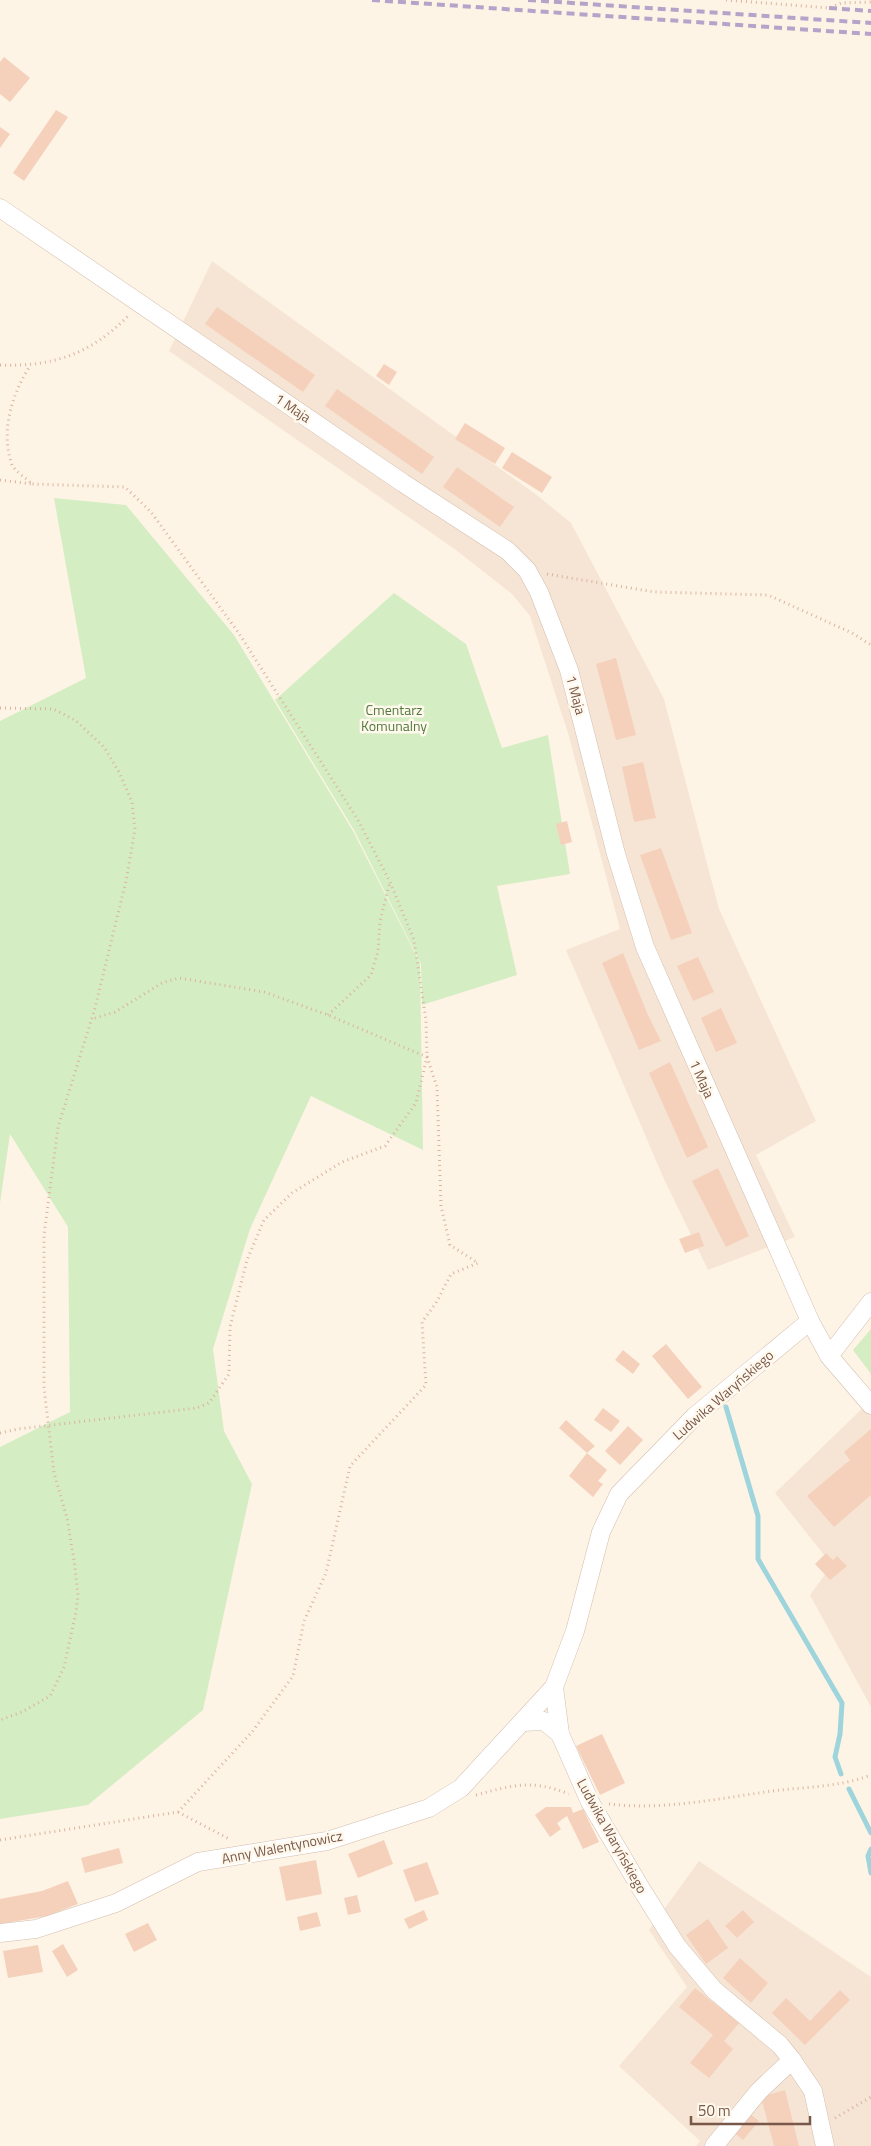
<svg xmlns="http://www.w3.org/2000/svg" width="871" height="2146" font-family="'Titillium Web',sans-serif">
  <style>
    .residential { fill: #f6e5d4 }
    .green { fill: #d5edc3 }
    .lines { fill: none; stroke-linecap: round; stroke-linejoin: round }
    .stream { stroke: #9ed4db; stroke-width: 5 }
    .building { fill: #f5d1bc }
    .street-casing { stroke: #d3bdad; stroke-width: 19 }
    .path { stroke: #dab49e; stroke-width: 3; stroke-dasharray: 1 4; stroke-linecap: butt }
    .street { stroke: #fff; stroke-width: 18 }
    .rail { stroke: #b6a3c9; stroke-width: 4; stroke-dasharray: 8 5; stroke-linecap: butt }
    .labels { text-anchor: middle; stroke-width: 5; stroke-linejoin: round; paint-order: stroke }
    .street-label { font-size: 14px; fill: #795849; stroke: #fff8ed }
    .park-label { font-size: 14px; fill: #517a3d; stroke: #fff8ed }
  </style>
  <rect width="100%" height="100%" fill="#fef4e6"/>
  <!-- residential -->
  <g class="residential">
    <polygon points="212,261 538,496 571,523 664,699 719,909 816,1121 756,1155 795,1237 708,1270 663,1177 566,950 620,929 568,733 530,616 512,594 456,550 169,351"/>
    <polygon points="871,1400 871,1707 810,1595 832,1565 775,1493"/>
    <polygon points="699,1861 871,1977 871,2146 696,2146 700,2141 619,2066 687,1987 649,1930"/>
  </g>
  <!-- green -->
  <g class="green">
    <polygon points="54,498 126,505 234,635 353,831 420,963 423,1150 311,1096 250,1229 213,1349 224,1431 252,1484 203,1710 88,1805 0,1819 0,1447 70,1412 68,1227 10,1134 0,1203 0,721 86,678"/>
    <polygon points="394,593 466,644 502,748 548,735 570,874 497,886 517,975 422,1005 421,964 354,830 275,700"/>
    <polygon points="871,1329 871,1374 853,1350"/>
  </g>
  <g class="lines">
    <!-- stream -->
    <g class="stream">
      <polyline points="726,1407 758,1516 758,1559 842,1703 840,1734 835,1757 841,1774"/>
      <polyline points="849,1789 871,1833"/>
      <polyline points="871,1849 868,1856 871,1873"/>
    </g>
  </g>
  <!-- building -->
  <g class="building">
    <polygon points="4,57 30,78 10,102 0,94 0,62"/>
    <polygon points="56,110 68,117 24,181 13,173"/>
    <polygon points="0,127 10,134 0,148"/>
    <polygon points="217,307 315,375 303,392 205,324"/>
    <polygon points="384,364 397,372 389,385 376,376"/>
    <polygon points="337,389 434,457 422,474 325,406"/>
    <polygon points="465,423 505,448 495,464 455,439"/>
    <polygon points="512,452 552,477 542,493 502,468"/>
    <polygon points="457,467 514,507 500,527 443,487"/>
    <polygon points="616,658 636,735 616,740 596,664"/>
    <polygon points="643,762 656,818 634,822 622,767"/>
    <polygon points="567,821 572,842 561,845 556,824"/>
    <polygon points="661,848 692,933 671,940 640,855"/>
    <polygon points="623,953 647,1013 661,1041 639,1050 602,963"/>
    <polygon points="698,957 714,992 693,1001 677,966"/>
    <polygon points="721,1008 737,1043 716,1052 701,1018"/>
    <polygon points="670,1062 708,1147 687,1158 649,1073"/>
    <polygon points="718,1168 749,1236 726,1247 692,1181"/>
    <polygon points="699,1232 704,1246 685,1253 679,1239"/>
    <polygon points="666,1344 702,1387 688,1399 652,1356"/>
    <polygon points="623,1350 640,1364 633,1374 615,1360"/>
    <polygon points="603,1408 620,1421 611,1432 594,1420"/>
    <polygon points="566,1420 595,1446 587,1453 559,1428"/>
    <polygon points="628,1426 643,1440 620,1465 605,1451"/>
    <polygon points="871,1429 871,1495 834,1527 807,1496 850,1460 844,1452"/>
    <polygon points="587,1453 607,1470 598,1481 603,1484 593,1497 569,1476"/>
    <polygon points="826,1553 833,1560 837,1556 847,1566 830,1580 815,1564"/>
    <polygon points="602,1734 625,1783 600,1795 576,1746"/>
    <polygon points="546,1807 571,1807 573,1813 583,1809 599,1842 583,1849 567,1816 557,1823 561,1829 550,1837 535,1815"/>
    <polygon points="384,1840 393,1864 358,1878 348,1854"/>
    <polygon points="119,1848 123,1863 85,1873 81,1858"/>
    <polygon points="316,1860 322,1894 286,1901 279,1867"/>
    <polygon points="427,1862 439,1894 415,1902 403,1870"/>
    <polygon points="68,1881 78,1904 47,1916 0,1924 0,1899 42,1891"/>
    <polygon points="357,1895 361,1912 348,1915 344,1898"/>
    <polygon points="424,1910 428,1920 409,1929 404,1919"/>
    <polygon points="743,1910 754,1922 737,1938 725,1926"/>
    <polygon points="317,1912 321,1926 300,1931 297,1917"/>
    <polygon points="708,1919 728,1948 706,1964 686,1935"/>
    <polygon points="148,1923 157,1940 134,1952 125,1934"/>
    <polygon points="63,1944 78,1970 67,1977 52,1951"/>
    <polygon points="38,1945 43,1972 8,1978 3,1951"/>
    <polygon points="740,1958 768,1983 751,2003 723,1978"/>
    <polygon points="695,1988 739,2023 724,2041 733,2049 709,2078 690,2063 713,2035 679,2007"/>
    <polygon points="840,1990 850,2000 805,2045 772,2013 786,1998 810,2021"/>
    <polygon points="785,2090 799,2146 774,2146 761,2097"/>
    <polygon points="749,2113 759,2121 743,2140 733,2132"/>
  </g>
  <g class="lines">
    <defs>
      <g id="street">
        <polyline points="0,208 403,483 508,551 527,570 539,592 569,670 616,854 645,947 810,1321 829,1356 871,1405"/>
        <polyline points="810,1321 695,1416 619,1494 601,1532 575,1631 554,1687 560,1734 590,1802 640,1887 677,1946 714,1990 780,2045 792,2060 813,2091 825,2146"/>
        <polyline points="829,1356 871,1302"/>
        <polyline points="523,1722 544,1721 560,1734"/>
        <polyline points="0,1933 36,1929 116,1903 198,1862 327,1841 429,1808 461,1788 554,1687"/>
        <polyline points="714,2146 759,2091 792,2060"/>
      </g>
    </defs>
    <!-- street casing -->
    <use href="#street" class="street-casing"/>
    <!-- path -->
    <g class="path">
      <polyline points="726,0 829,8 841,3 871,2"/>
      <path d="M0 365C53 367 91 354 129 315"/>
      <path d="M0 480 32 484C26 478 16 472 12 465 0 431 12 394 30 366"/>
      <polyline points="547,574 654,592 768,595 852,633 871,645"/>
      <polyline points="0,708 53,709 75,720 104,747 119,772 132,802 135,829 126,881 95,1008 58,1127 44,1235 44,1388 54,1473 67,1518 74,1560 78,1595 76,1612 64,1667 50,1696 22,1712 0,1720"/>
      <polyline points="328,1015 371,975 378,951 380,921 390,882"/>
      <polyline points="0,1433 18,1429 197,1408 209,1403 229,1374 230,1327 247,1260 264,1220 292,1193 342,1162 385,1146 416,1103 427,1057 328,1015 264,992 179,978 162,983 115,1012 92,1019"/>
      <path d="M476 1795C514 1785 531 1779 569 1794"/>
      <path d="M609 1804C665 1811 725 1797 780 1790 810 1787 843 1786 871 1775"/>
      <polyline points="178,1812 231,1840"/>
      <polyline points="0,1840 178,1812 252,1732 293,1676 304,1621 326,1573 350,1466 426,1385 422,1322 436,1303 451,1274 478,1263 450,1245 441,1206 437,1087 427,1057 426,1020 414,940 390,882 358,820 238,632 151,512 125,487 32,484"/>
      <polyline points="835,2118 871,2097"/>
    </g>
    <!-- street -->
    <use href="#street" class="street"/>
    <!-- rail -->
    <g class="rail">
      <polyline points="372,0 871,34"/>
      <polyline points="528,0 871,23"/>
      <polyline points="829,8 871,11"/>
    </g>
  </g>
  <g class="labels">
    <!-- street labels -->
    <g class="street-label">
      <text transform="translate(293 408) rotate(34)" y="5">1 Maja</text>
      <text transform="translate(576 695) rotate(75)" y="5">1 Maja</text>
      <text transform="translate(702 1079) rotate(66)" y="5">1 Maja</text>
      <text transform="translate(723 1395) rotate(-41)" y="5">Ludwika Waryńskiego</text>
      <text transform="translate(612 1836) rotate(61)" y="5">Ludwika Waryńskiego</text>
      <text transform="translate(282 1847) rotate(-11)" y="5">Anny Walentynowicz</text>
    </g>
    <!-- park labels -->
    <g class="park-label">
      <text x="394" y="715">Cmentarz<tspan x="394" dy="16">Komunalny</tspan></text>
    </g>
  </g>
  <!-- scale -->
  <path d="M691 2116v8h119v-8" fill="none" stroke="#795849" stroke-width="2.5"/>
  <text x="698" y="2116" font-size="15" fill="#795849" stroke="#fff8ed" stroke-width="4" paint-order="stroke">50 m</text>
</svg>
